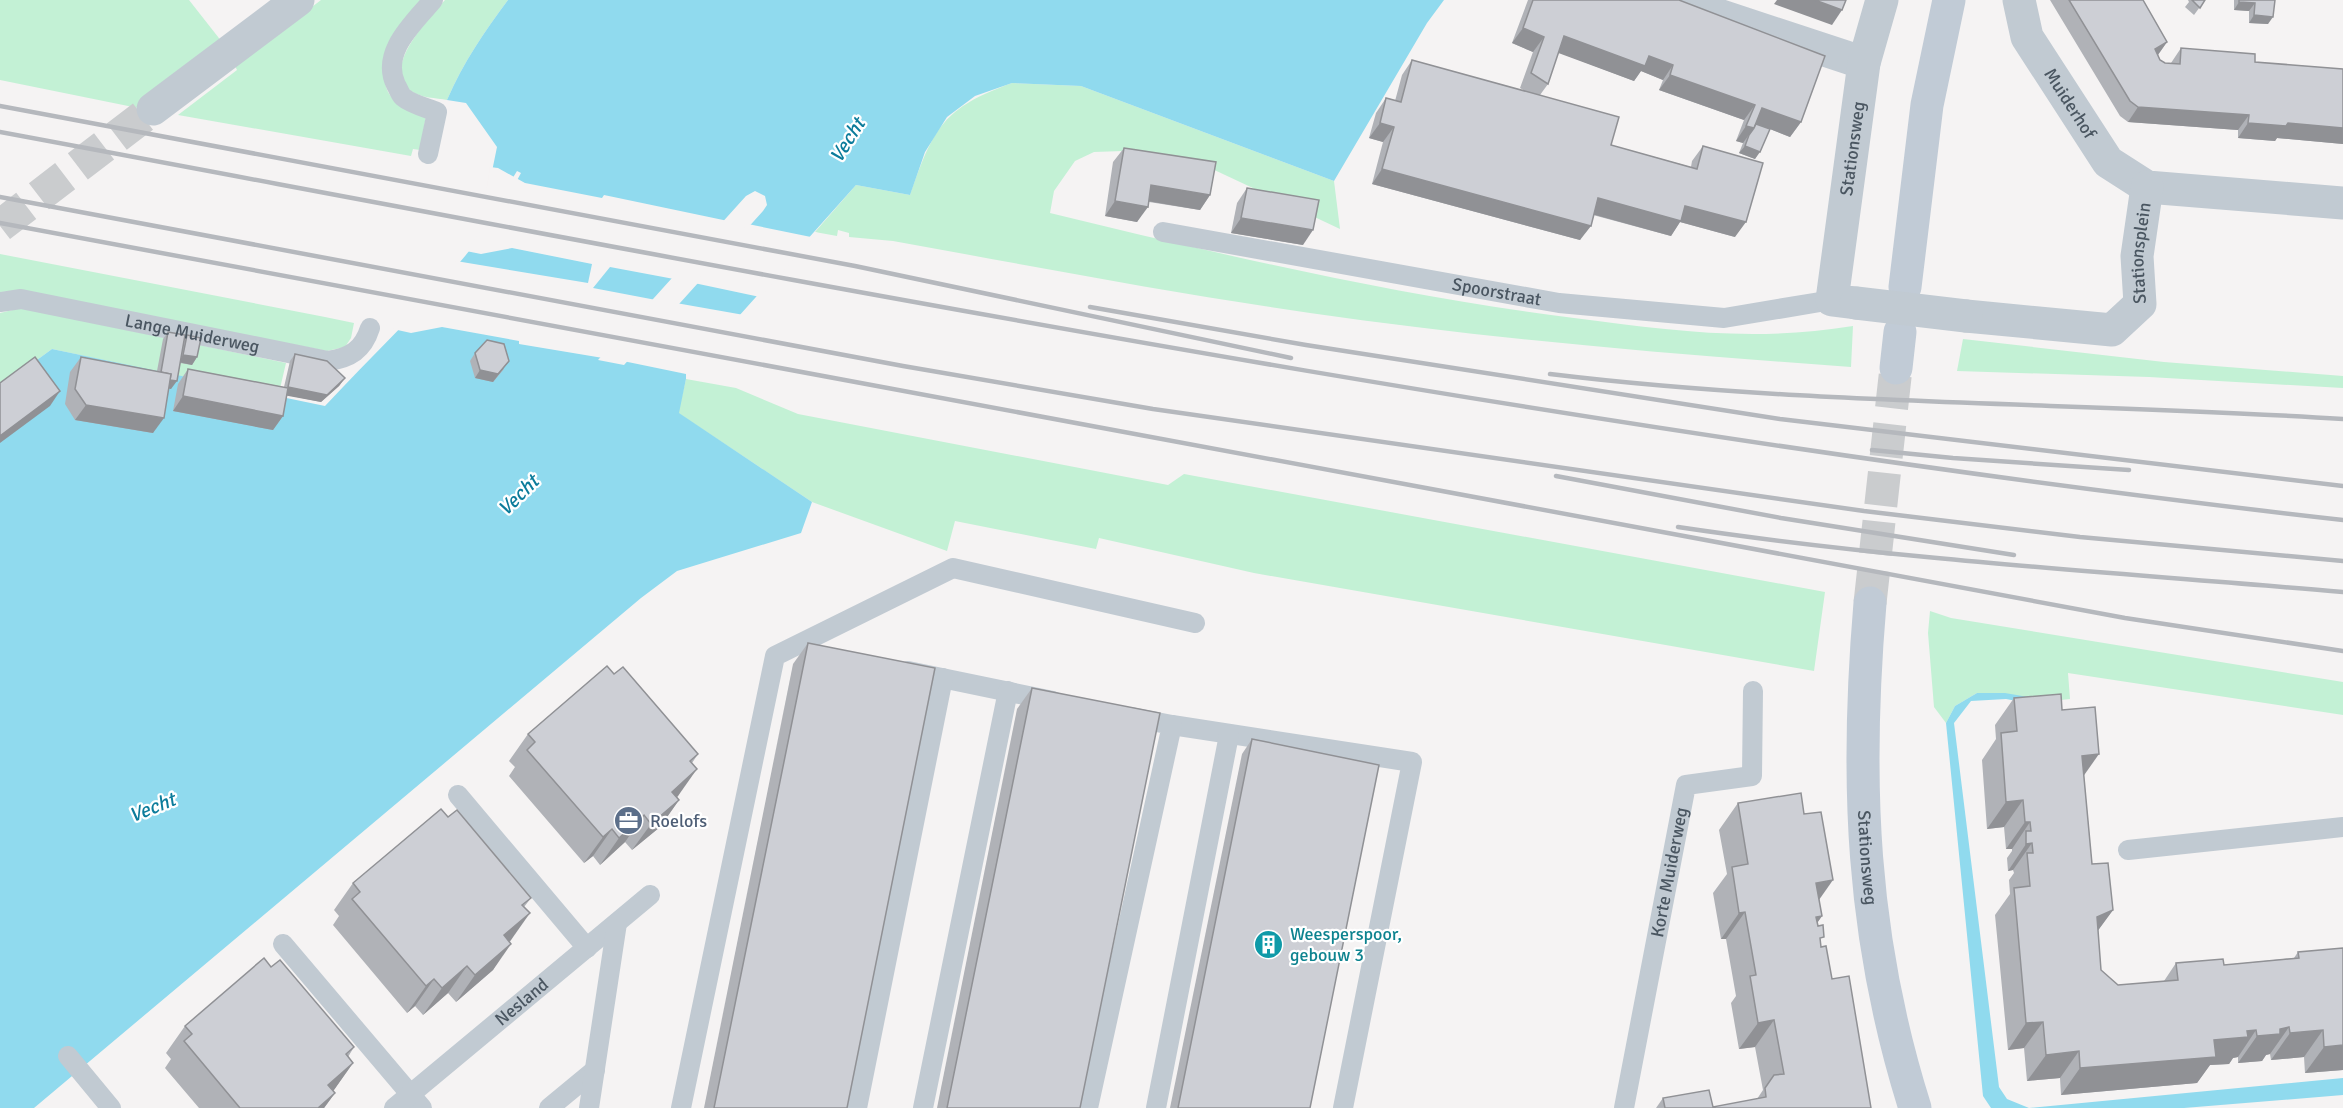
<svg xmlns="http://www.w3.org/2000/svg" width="2343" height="1108" font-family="Signika,sans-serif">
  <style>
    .green { fill: #c3f1d5 }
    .water { fill: #90daee; fill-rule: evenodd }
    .pier { fill: #f5f3f3 }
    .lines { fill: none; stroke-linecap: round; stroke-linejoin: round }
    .street-tunnel { stroke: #caccce; stroke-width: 33; stroke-dasharray: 33 16; stroke-linecap: butt }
    .secondary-tunnel { stroke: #caccce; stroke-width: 33; stroke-dasharray: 33 16; stroke-linecap: butt }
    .lane { stroke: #c1cad2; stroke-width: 20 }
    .street { stroke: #c1cad2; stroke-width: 33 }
    .secondary { stroke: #c1cbd6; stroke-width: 33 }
    .rail { stroke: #b5b8bd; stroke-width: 4.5 }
    .street-bridge { stroke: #c1cad2; stroke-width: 33 }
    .wall { fill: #b0b2b7 }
    .shaded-wall { fill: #909195 }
    .building { fill: #cdcfd5; stroke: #909195; stroke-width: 1.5 }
    .labels { text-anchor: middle; stroke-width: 4.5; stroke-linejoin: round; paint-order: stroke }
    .street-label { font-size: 18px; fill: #4a5661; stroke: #fff }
    .service-label { font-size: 18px; fill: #4e5e75; stroke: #fff; text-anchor: start }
    .culture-label { font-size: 18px; fill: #0d838f; stroke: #fff; text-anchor: start }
    .water-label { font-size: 20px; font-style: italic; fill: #0c7c9b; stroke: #fff }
  </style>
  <rect width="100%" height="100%" fill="#f5f3f3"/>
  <!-- green -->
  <g class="green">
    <polygon points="0,0 189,0 222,42 138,108 0,80"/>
    <path d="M321 0H422C407 26 368 71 393 99 400 107 416 111 426 116L420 150 413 149 411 156 178 115 237 70 235 66Z"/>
    <path d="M445 0H508C484 32 463 63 447 100 436 98 421 98 411 91 380 68 429 19 445 0Z"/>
    <path d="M1012 83 1081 86 1334 181 1340 229 1208 167 1123 151 1094 152 1075 161 1054 191 1050 213C1223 255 1397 296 1574 318 1673 331 1753 342 1853 326L1851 367C1670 354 1490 339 1310 313 1171 293 1032 266 893 241L849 237V233L838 230 837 236 815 232 856 185 910 195C934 127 943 108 1012 83Z"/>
    <polygon points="0,254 325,317 354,323 351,338 345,347 327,351 22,291 0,292"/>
    <polygon points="21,308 286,363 278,397 52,349 0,387 0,313"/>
    <polygon points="1963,339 2164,362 2343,376 2343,388 2149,377 1957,371"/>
    <polygon points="686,379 736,388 798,414 1168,485 1184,474 1825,592 1814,671 1254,573 1099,538 1096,549 955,521 947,551 812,502 678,413"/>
    <polygon points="1930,611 1951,618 2343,682 2343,715 2068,673 2070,699 2051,701 1977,693 1955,706 1946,723 1934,707 1928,633"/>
  </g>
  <!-- water -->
  <g class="water">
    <path d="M508 0H1444L1427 23 1334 181 1081 86 1012 83 975 96 947 117 925 152 910 195 856 185 687 374 679 413 812 502 801 533 677 571 641 598 34 1108H0V387L52 349 325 406C391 335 476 260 521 173L517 171 503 194 488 191 497 147 466 103 447 100C463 63 484 32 508 0ZM755 191 765 196 767 205 763 211 624 365 598 360 746 196Z"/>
    <polygon points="1977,693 2005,693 2051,701 2049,707 2006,699 1971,701 1954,723 1999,1087 2007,1099 2029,1108 2343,1078 2343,1095 2184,1108 1991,1108 1983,1096 1946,723 1955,706"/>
  </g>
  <!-- pier -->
  <g class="pier">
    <polygon points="490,167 498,168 525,183 602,198 604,195 728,221 674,279 610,267 593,288 656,300 603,358 519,344 519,341 442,327 411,333 393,329 456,261 588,283 592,264 512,248 481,254 466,251 506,196 512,186 504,197 486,193"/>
    <polygon points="748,224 811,237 815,232 818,233 760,297 694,283"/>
    <polygon points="676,303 744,315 689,375 689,379 686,379 686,374 623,361"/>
  </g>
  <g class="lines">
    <!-- street-tunnel -->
    <polyline class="street-tunnel" points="0,226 153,109"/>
    <!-- secondary-tunnel -->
    <polyline class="secondary-tunnel" points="1870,603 1896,368"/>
    <!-- lane -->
    <g class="lane">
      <path d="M428 154 437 112C427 108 411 104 403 97 400 94 398 88 396 85 380 52 414 23 433 0"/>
      <path id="s1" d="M1163 232 1559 303 1724 318 1832 300"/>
      <path id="s2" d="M0 302 21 299 328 361C350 358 363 350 370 328"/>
      <polyline points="908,671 1053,701"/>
      <polyline points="1172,725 1412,762 1343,1108"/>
      <polyline points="458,795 587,948"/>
      <polyline points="2128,850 2343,827"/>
      <polyline points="283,944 422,1108"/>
      <polyline points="68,1056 111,1108"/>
      <path id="s3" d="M394 1108 650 895"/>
      <polyline points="549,1108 595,1070"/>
      <polyline points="589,1108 617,923"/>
      <polyline points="681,1108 775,656 953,568 1195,623"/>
      <polyline points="857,1108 943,678"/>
      <polyline points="923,1108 1008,691"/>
      <polyline points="1088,1108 1172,725 1131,717"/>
      <polyline points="1156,1108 1229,735"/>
      <path id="s4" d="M1624 1108 1686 785 1752 776 1753 691"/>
    </g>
    <!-- street -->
    <g class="street">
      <polyline points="1673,0 1864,63"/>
      <path id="s5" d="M2019 0 2027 37 2108 162 2147 187 2343 203"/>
      <polyline points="153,109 298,0"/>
      <path id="s6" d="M1856 303 1832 300 1864 63 1882 0"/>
      <path id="s7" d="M1966 316 2112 330 2140 304 2137 256 2147 187"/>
    </g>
    <!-- secondary -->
    <g class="secondary">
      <polyline points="1905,287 1927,105 1949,0"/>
      <polyline points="1896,368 1900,332"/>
      <path id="s8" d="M1870 603C1855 780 1861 937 1915 1108"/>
    </g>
    <!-- rail -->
    <g class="rail">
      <polyline points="0,106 855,266 1291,358"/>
      <path d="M0 132C778 277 1556 431 2343 520"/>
      <polyline points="0,197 903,366 1153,409 1864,511 2080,537 2343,561"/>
      <polyline points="0,223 2125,618 2343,651"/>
      <polyline points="1090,307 1306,345 1780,419 2343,486"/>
      <path d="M1550 374C1813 406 2079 402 2343 419"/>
      <polyline points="1872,450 1953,458 2129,470"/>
      <polyline points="1556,476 1781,518 2014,555"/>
      <path d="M1678 527C1898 560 2122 573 2343 592"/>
    </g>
    <!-- street-bridge -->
    <polyline class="street-bridge" points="1856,303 1966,316"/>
  </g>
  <!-- wall -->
  <g class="wall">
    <polygon points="1528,0 1679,0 1801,122 1790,137 1770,129 1755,159 1739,153 1743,143 1736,141 1744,120 1659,90 1663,80 1641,71 1634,81 1558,52 1548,84 1540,95 1611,145 1691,167 1692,161 1703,146 1735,237 1680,222 1671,236 1593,215 1580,240 1372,184 1383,142 1369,138 1376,113 1386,98 1395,101 1402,75 1412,60 1525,91 1520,88 1533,52 1512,43"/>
    <polygon points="2050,0 2143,0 2167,42 2158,55 2160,60 2165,63 2171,63 2181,48 2255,62 2343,69 2343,144 2277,138 2275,141 2238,138 2238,130 2128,122 2120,116"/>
    <polygon points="2188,0 2205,0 2194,15 2185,7 2189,2"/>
    <polygon points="2234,0 2275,0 2268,24 2249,23 2249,11 2234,10"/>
    <polygon points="1124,148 1210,195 1200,210 1149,202 1137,222 1105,216 1113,162"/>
    <polygon points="1247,188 1303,245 1231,233 1237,203"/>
    <polygon points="168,332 184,339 187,335 197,357 192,365 180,363 171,389 168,388 153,433 75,420 65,404 70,372 81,357 157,371 163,339"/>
    <polygon points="475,353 504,369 493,382 475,378 470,361"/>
    <polygon points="295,354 345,378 339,386 321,402 287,395 283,416 273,430 173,411 178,384 188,369 284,387 290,361"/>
    <polygon points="808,643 847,1108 704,1108 793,664"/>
    <polygon points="614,674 698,754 692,763 678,796 677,797 679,800 660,827 632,850 625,842 600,865 593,856 584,863 509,776 515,767 509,761 528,734"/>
    <polygon points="1032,688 1080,1108 937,1108 1017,709"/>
    <polygon points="2014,698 2062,710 2084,776 2092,864 2113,910 2098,930 2101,970 2118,985 2164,981 2176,963 2224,965 2294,958 2298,952 2343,1070 2305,1073 2304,1057 2271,1060 2270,1054 2266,1055 2262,1061 2238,1063 2238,1057 2233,1058 2229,1064 2210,1065 2197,1083 2061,1095 2060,1078 2027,1081 2024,1048 2008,1050 1995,915 2010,894 2009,880 2014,873 2013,870 2008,871 2007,858 2012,851 2012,849 2006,849 2004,827 1987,829 1982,760 1996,739 1995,725"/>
    <polygon points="1252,739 1310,1108 1170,1108 1242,754"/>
    <polygon points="1738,803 1819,900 1822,916 1817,923 1821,947 1832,979 1871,1108 1656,1108 1663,1098 1713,1107 1757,1099 1763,1090 1755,1047 1739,1049 1731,1003 1736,996 1726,939 1721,939 1713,893 1727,874 1719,830"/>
    <polygon points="448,817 531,898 524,907 511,940 493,970 456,1002 448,993 423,1015 415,1006 407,1013 333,925 339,916 334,910 353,883"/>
    <polygon points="271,967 354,1047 348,1057 353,1063 333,1091 335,1093 324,1108 199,1108 165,1068 171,1059 166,1053 185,1026"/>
  </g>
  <!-- shaded-wall -->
  <g class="shaded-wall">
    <polygon points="1777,0 1815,0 1842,10 1832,25 1774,4"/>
    <polygon points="2239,2 2255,3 2249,11 2234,10"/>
    <polygon points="2254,15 2273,17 2268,24 2249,23"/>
    <polygon points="1523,28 1544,37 1533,52 1512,43"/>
    <polygon points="1564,36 1649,56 1673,65 1663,80 1641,71 1634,81 1553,51"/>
    <polygon points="2167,42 2157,56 2155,49"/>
    <polygon points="1670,75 1755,105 1744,120 1659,90"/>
    <polygon points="2138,107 2249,115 2238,130 2128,122"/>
    <polygon points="1762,108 1801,122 1790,137 1752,122"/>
    <polygon points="1380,123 1394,127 1383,142 1369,138"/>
    <polygon points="2248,123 2288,123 2343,128 2343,144 2277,138 2275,141 2238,138"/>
    <polygon points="1746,126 1754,128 1743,143 1736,141"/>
    <polygon points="1745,146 1760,152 1755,159 1739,153"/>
    <polygon points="1382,169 1591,226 1580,240 1372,184"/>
    <polygon points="1151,185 1210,195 1200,210 1141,200"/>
    <polygon points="1598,198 1685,206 1746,222 1735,237 1680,222 1671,236 1588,213"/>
    <polygon points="1115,201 1148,207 1137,222 1105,216"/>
    <polygon points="1241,218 1313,230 1303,245 1231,233"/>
    <polygon points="183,355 197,357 192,365 178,362"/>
    <polygon points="509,361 493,382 475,378 480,370"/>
    <polygon points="160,378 177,381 171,389 155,386"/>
    <polygon points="345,378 339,386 321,402 283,395 288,387"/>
    <polygon points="60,391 50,406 0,443 0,436"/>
    <polygon points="183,396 283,416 273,430 173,411"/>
    <polygon points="86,405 164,418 153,433 75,420"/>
    <polygon points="2099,754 2080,781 2082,756"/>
    <polygon points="697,769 678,796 653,818 672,792"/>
    <polygon points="679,800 660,827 632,850 651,824"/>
    <polygon points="2023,800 2004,827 1987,829 2006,802"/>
    <polygon points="644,815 625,842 600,865 619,838"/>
    <polygon points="2025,822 2030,822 2012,849 2006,849"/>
    <polygon points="612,829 593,856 584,863 603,837"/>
    <polygon points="2032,843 2013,870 2008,871 2026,844"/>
    <polygon points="1833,880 1814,907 1816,883"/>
    <polygon points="2113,910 2094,936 2097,917"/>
    <polygon points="1745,912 1726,939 1721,939 1739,913"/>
    <polygon points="530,913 511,940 485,962 504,935"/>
    <polygon points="1822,916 1803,943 1816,917"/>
    <polygon points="511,944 493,970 456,1002 475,975"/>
    <polygon points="467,966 448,993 423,1015 442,988"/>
    <polygon points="434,979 415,1006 407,1013 426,986"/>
    <polygon points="1774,1020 1755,1047 1739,1049 1758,1023"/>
    <polygon points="2043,1022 2024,1048 2008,1050 2026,1023"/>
    <polygon points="2289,1027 2270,1054 2266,1055 2262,1061 2238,1063 2257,1036 2280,1029"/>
    <polygon points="2256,1030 2238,1057 2233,1058 2229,1064 2210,1065 2197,1083 2061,1095 2080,1068 2214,1040 2247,1031"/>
    <polygon points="2323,1030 2304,1057 2271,1060 2290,1033"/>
    <polygon points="2343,1045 2343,1070 2305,1073 2324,1047"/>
    <polygon points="2079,1051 2060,1078 2027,1081 2046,1055"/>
    <polygon points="353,1063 334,1090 313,1108 328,1085"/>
    <polygon points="335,1093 324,1108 318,1108"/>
  </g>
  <!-- building -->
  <g class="building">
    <polygon points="1533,0 1679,0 1825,56 1801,122 1762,108 1754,128 1746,126 1755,105 1670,75 1673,65 1649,56 1645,66 1564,36 1548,84 1531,73 1544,37 1523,28"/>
    <polygon points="1815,0 1846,0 1842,10"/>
    <polygon points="2069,0 2143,0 2167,42 2155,49 2160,60 2165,63 2180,64 2181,48 2255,54 2255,62 2343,69 2343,128 2288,123 2286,126 2248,123 2249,115 2138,107 2130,101"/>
    <polygon points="2192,0 2205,0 2200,8"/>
    <polygon points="2239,0 2275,0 2273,17 2254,15 2255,3 2239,2"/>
    <polygon points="1412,60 1619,117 1611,145 1697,169 1703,146 1763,163 1746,222 1685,206 1681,221 1598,198 1591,226 1382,169 1394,127 1380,123 1386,98 1401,102"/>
    <polygon points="1756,124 1770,129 1760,152 1745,146 1749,135 1754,128"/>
    <polygon points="1124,148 1216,162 1210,195 1151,185 1148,207 1115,201"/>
    <polygon points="1247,188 1319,200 1313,230 1241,218"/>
    <polygon points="168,332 185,335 177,381 170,380 171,374 161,372"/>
    <polygon points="187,335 201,338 197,357 183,355"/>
    <polygon points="487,340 504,344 509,361 498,374 480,370 475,353"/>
    <polygon points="295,354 327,361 345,378 327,395 288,387"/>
    <polygon points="35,357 60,391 0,436 0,383"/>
    <polygon points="81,357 171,374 164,418 86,405 75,389"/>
    <polygon points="188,369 288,388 283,416 183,396"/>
    <polygon points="808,643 935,668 847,1108 714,1108"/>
    <polygon points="607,666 614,674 623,667 698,754 690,761 697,769 672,792 679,800 651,824 644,815 619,838 612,829 603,837 527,750 535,742 528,734"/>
    <polygon points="1032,688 1160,713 1080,1108 947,1108"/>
    <polygon points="2061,694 2062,710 2095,707 2099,754 2082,756 2092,864 2108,863 2113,910 2097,917 2101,970 2118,985 2178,980 2176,963 2223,959 2224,965 2299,958 2298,952 2343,948 2343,1045 2324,1047 2323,1030 2290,1033 2289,1027 2280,1029 2280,1034 2257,1036 2256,1030 2247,1031 2248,1037 2214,1040 2216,1057 2080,1068 2079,1051 2046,1055 2043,1022 2026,1023 2014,888 2030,886 2027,853 2033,853 2032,843 2026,844 2026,831 2031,831 2030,822 2025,822 2023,800 2006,802 2001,733 2017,731 2014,698"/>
    <polygon points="1252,739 1379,765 1310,1108 1178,1108"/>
    <polygon points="1801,793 1804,814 1821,812 1833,880 1816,883 1822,916 1816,917 1818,926 1823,925 1824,937 1820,938 1821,947 1826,946 1832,979 1849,976 1871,1108 1665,1108 1663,1098 1709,1090 1713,1107 1766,1097 1765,1088 1774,1075 1784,1074 1774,1020 1758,1023 1750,976 1756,975 1745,912 1739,913 1732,867 1748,864 1738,803"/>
    <polygon points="441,809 448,817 457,810 531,898 522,905 530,913 504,935 511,944 475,975 467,966 442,988 434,979 426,986 352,899 360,892 353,883"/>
    <polygon points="264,958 271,967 280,960 354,1047 346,1054 353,1063 328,1085 335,1093 318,1108 240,1108 184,1041 192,1034 185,1026"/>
  </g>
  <!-- icons -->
  <defs>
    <symbol id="office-disc" viewBox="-11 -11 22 22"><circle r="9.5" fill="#5c6f8a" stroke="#fff"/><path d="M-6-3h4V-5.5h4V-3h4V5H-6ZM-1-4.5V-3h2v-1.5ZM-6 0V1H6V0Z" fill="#fff"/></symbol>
    <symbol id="building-disc" viewBox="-11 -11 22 22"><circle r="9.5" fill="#0f9aa8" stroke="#fff"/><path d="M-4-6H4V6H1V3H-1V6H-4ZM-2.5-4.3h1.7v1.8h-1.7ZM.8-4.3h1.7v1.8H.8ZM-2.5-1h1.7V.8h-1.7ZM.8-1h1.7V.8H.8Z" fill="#fff"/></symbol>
  </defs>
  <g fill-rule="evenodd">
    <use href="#office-disc" x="612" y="804" width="33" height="33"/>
    <use href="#building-disc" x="1252" y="928" width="33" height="33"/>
  </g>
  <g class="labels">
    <!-- street labels -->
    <g class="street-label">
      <text dy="6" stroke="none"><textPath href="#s5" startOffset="117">Muiderhof</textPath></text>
      <text dy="6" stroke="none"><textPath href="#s6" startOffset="177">Stationsweg</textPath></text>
      <text dy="6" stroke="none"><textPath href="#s7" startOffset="236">Stationsplein</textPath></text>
      <text dy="6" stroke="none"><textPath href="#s1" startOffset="339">Spoorstraat</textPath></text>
      <text dy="6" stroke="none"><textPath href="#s2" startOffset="196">Lange Muiderweg</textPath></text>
      <text dy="6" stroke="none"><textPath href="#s8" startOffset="255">Stationsweg</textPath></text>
      <text dy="6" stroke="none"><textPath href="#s4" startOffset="240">Korte Muiderweg</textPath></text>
      <text dy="6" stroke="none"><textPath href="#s3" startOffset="166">Nesland</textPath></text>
    </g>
    <!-- service labels -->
    <g class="service-label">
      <text x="650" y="827">Roelofs</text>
    </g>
    <!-- culture labels -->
    <g class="culture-label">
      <text x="1290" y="940">Weesperspoor,<tspan x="1290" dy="21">gebouw 3</tspan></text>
    </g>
    <!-- water labels -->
    <g class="water-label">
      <text transform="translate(847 140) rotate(-58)" y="7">Vecht</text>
      <text transform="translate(518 495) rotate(-45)" y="7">Vecht</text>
      <text transform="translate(152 807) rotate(-22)" y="7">Vecht</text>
    </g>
  </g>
</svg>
